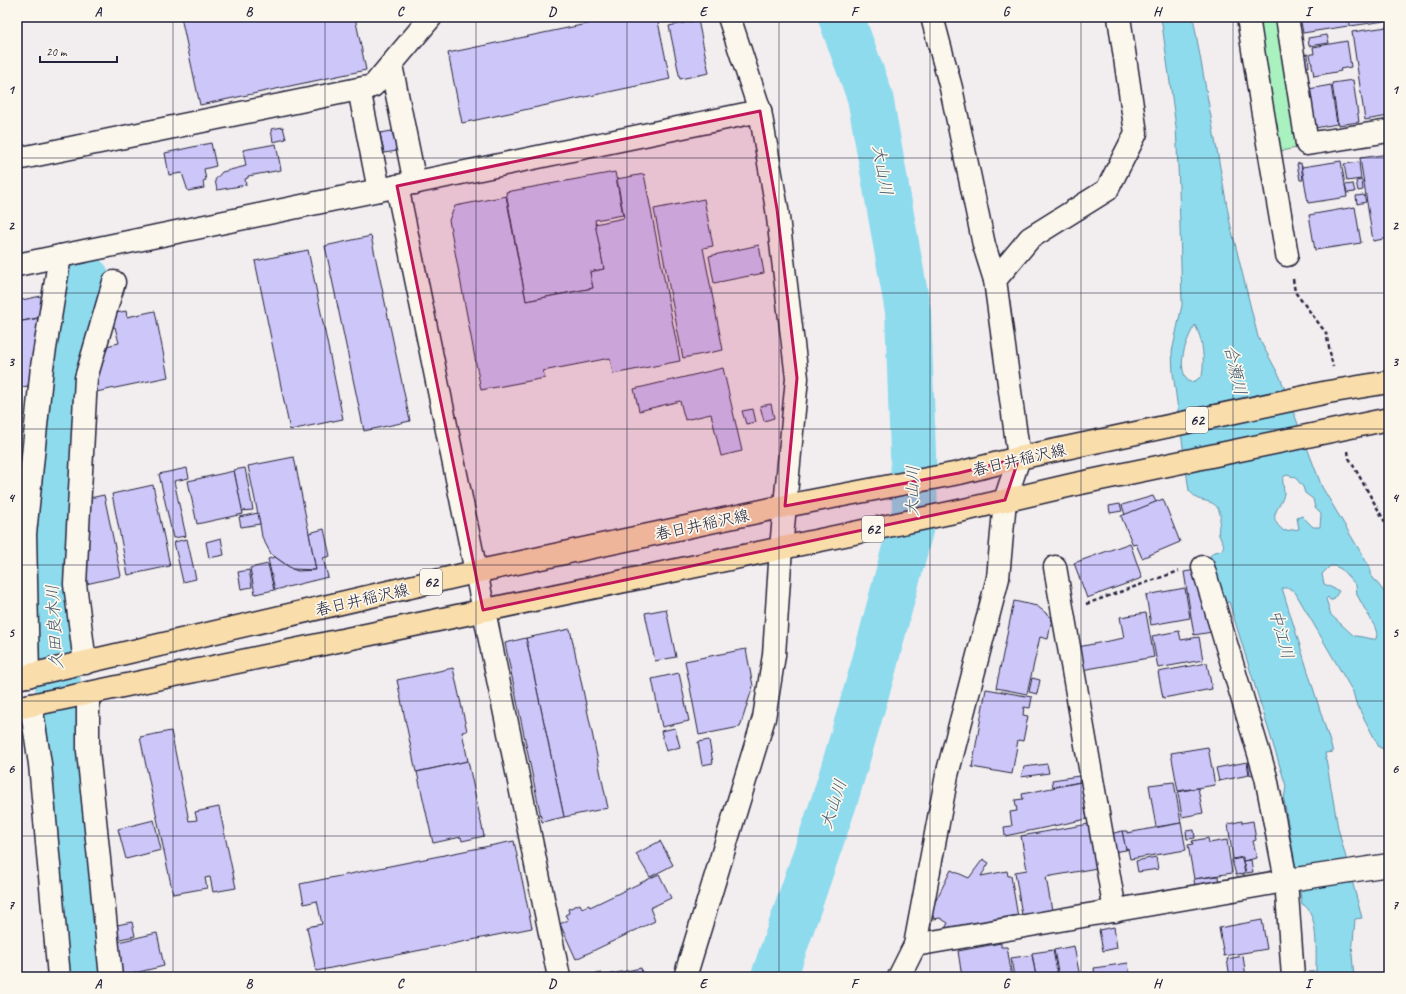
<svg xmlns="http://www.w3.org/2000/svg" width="1406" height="994" font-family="Caveat,'Klee One',sans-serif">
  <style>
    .green { fill: #a9f1bf; stroke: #668a7d }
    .water { fill: #8edbee; stroke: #6391a6; fill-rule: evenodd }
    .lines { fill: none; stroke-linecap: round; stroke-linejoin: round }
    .river { stroke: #8edbee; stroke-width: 46 }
    .building { fill: #cdc7f9; stroke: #22223b }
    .minor-casing { stroke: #22223b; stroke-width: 25 }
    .major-casing { stroke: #22223b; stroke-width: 25 }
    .path { stroke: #22223b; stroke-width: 2.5; stroke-dasharray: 4 3; stroke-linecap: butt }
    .minor { stroke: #fbf7ec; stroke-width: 22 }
    .major { stroke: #f9ddab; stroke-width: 22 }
    .marked { fill: #c2185b; fill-opacity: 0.2; stroke: #c2185b; stroke-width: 3; stroke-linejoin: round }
    .grid { fill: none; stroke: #22223b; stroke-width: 1; stroke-opacity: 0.55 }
    .labels { text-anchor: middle; stroke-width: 3.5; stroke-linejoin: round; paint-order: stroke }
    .shield { fill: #fbf7ec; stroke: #636270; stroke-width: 1 }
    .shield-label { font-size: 15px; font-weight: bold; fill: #22223b }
    .street-label { font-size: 16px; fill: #22223b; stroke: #fbf7ec }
    .water-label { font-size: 17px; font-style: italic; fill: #425a71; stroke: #fbf7ec }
    .neatline { fill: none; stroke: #22223b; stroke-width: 1.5 }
    .grid-label { font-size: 13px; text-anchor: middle; font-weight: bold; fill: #22223b }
  </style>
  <rect width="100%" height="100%" fill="#f2edef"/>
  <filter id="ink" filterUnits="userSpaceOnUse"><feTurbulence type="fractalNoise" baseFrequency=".025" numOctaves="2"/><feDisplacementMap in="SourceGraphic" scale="8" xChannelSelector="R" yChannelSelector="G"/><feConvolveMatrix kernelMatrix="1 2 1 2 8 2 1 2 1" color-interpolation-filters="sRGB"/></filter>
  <g filter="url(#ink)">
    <!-- green -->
    <polygon class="green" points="1255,17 1277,17 1297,148 1275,152"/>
    <!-- water -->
    <path class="water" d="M1161 17H1193L1230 223 1258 337 1280 377 1322 487 1370 568V574L1389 598V752L1379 747 1356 703 1353 692 1295 592 1289 588H1282L1333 752 1325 753 1338 828 1362 918 1355 919 1352 954 1354 977H1309V972L1316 971C1316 956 1319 911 1302 904L1284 800 1286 786 1229 602 1224 603 1209 559 1212 553 1222 550C1226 543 1221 541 1219 535 1217 528 1221 521 1220 514 1217 501 1207 502 1198 499 1195 497 1192 493 1189 491L1173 373 1172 352 1182 305 1179 187 1176 127ZM1195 325C1203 339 1205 360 1202 376L1195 381 1189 382C1175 367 1186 340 1195 325ZM1287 475 1295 477 1303 487 1305 493 1313 499 1315 508 1321 514 1320 527H1313L1302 516 1297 518 1299 529 1284 531C1264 515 1282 509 1284 493 1284 488 1282 482 1283 477ZM1330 566H1335L1341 569 1356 585 1357 595 1375 627 1377 634 1376 639C1371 640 1362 636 1354 636L1331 615 1326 599 1328 597 1330 600H1333L1339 591 1324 584 1322 574Z"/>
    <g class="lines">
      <!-- river -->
      <g class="river">
        <polyline points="82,977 54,635 49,515 56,432 87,279"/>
        <polyline points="774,977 835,799 873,669 915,511 908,311 870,97 841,17"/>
      </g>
    </g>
    <!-- building -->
    <g class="building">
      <polygon points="181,17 355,17 366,70 200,105"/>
      <polygon points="620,17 657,17 670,79 462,123 448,53"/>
      <polygon points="1300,17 1346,17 1348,26 1303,33"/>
      <polygon points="1349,17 1384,17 1385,21 1350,26"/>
      <polygon points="698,20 709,73 680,79 669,26"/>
      <polygon points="1387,27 1389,43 1389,116 1365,120 1352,32"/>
      <polygon points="1327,35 1329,43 1309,46 1308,38"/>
      <polygon points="1347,41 1351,67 1340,69 1341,71 1314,76 1310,54 1314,54 1313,47"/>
      <polygon points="1308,54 1309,67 1304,67 1302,55"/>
      <polygon points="1353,80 1359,122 1338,125 1332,83"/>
      <polygon points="1331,85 1337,124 1315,128 1309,89"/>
      <polygon points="283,127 286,139 273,142 271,129"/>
      <polygon points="392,131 397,151 384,153 380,133"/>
      <polygon points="211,143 216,166 204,169 206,180 203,181 204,188 188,191 182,173 169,175 165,153"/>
      <polygon points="276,144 281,170 248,176 248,178 245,179 246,185 217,190 215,180 222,172 246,166 243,150"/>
      <polygon points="1389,154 1389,238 1373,241 1360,158"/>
      <polygon points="1341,161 1347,197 1308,203 1302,167"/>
      <polygon points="1359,162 1361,179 1347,181 1344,164"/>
      <polygon points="1301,163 1303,180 1300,180 1297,164"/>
      <polygon points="615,172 623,215 595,220 604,269 590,272 593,288 526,301 506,192"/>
      <polygon points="644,174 680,361 613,374 610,358 543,371 545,378 481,390 449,220 455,206 506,196 526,301 593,288 590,272 604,269 595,224 624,218 617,179"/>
      <polygon points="1362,180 1363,190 1358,191 1356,181"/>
      <polygon points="1353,184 1355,192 1347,193 1345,185"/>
      <polygon points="1364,195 1366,202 1357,204 1356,196"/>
      <polygon points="704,199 713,246 703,248 723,350 683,358 654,209"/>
      <polygon points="1355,207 1361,243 1315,250 1309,215"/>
      <polygon points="371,236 410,421 364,431 325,246"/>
      <polygon points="759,245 764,273 714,283 709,256"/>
      <polygon points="308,250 343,419 290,430 255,261"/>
      <polygon points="46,295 42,317 17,322 17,301"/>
      <polygon points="126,311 127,317 155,311 168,377 96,392 102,347 119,343 115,327 109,328 106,315"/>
      <polygon points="40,318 28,386 17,388 17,322"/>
      <polygon points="723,368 742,451 721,456 711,414 685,420 680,401 639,411 634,389"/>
      <polygon points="771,404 774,418 764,421 760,406"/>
      <polygon points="753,409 756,422 746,424 742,411"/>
      <polygon points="294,457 309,533 316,570 292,569 271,554 262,537 260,524 248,466"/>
      <polygon points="187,468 189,478 174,481 186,536 173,538 159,474"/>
      <polygon points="245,468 253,510 242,511 234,470"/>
      <polygon points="234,471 243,514 197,524 188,481"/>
      <polygon points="153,485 170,566 128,575 112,494"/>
      <polygon points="104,495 121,576 86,584 85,499"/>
      <polygon points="1153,496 1156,502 1125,515 1122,505"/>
      <polygon points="1163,499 1180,542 1142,558 1136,544 1133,545 1121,516"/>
      <polygon points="1120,504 1122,511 1110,513 1109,506"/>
      <polygon points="258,513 260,524 241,527 239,517"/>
      <polygon points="324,529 330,556 323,558 328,577 275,590 268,559 275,557 292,569 298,571 316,570 309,533"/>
      <polygon points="221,538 224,555 209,558 206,542"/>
      <polygon points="187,539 196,579 183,582 174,542"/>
      <polygon points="1130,543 1142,578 1087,598 1074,563"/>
      <polygon points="268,564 274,590 255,594 250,568"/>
      <polygon points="249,570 252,587 241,589 238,572"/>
      <polygon points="1196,570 1218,631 1194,635 1184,572"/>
      <polygon points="1185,588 1190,618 1151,625 1146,595"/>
      <polygon points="1014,601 1037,606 1052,618 1048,639 1040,637 1027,694 996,688"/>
      <polygon points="666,609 676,657 655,661 645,613"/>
      <polygon points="1146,613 1154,657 1082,670 1078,647 1124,638 1120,617"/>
      <polygon points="570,629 608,808 564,817 526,638"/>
      <polygon points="1179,631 1181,640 1199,637 1203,660 1158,668 1152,636"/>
      <polygon points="526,638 564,817 542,822 505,643"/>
      <polygon points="746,649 753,686 740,727 699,735 685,661"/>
      <polygon points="1207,663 1212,689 1163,698 1158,672"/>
      <polygon points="453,668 467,731 462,732 468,761 416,772 397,680"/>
      <polygon points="679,673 689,721 662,727 652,679"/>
      <polygon points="1032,678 1040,680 1037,694 1029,692"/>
      <polygon points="986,689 1032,697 1030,708 1024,707 1023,715 1028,716 1023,741 1018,740 1012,774 972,767"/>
      <polygon points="675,728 680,747 666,751 661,731"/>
      <polygon points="171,731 189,821 197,820 195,812 219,807 236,888 213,892 210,877 205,878 207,888 173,894 140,737"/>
      <polygon points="709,740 713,763 702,765 698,742"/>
      <polygon points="1208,747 1215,785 1178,791 1171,753"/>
      <polygon points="468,761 484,836 462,841 461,837 433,843 417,772"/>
      <polygon points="1254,761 1257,774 1250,775 1248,762"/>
      <polygon points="1247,762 1249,775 1219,781 1216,768"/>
      <polygon points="1047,764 1049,773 1021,777 1024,767"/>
      <polygon points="1079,776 1080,782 1053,787 1052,780"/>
      <polygon points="1081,782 1083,794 1087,794 1089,807 1085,808 1087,819 1005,836 1004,827 1012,826 1010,812 1017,811 1015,800 1023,799 1022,794"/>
      <polygon points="1174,782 1181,823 1156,827 1149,785"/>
      <polygon points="1198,788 1203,813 1182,817 1178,792"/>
      <polygon points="154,820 161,850 126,859 118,829"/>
      <polygon points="1242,821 1242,823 1253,821 1256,840 1253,841 1257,858 1243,861 1243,857 1233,859 1228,824"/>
      <polygon points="1181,823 1186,850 1130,859 1128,849 1126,850 1122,831 1127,831 1127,833"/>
      <polygon points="1089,824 1097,868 1046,877 1052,911 1022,915 1015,872 1027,870 1021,836"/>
      <polygon points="1194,830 1195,838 1187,839 1186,831"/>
      <polygon points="1122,831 1126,850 1113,852 1110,834"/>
      <polygon points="1208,838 1209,843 1227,840 1232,873 1194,879 1188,845 1193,844 1192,841"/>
      <polygon points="514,841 532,928 316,971 307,927 322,924 317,901 304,904 300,884"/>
      <polygon points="660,841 673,865 650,877 636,854"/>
      <polygon points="1156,857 1158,869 1138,872 1136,861"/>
      <polygon points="1242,858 1245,874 1236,875 1232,860"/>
      <polygon points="983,859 989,863 981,876 1007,871 1008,876 1011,876 1018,917 943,932 948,923 940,918 934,919 931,910 951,870 969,878"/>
      <polygon points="1251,860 1253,872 1246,873 1243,861"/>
      <polygon points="659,874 671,898 650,908 655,921 576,959 560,924 568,920 565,915 569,913 568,909 580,904 582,908 589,905 590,907"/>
      <polygon points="1218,876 1219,884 1195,889 1194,879"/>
      <polygon points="1262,920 1267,949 1224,956 1219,928"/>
      <polygon points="132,922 135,936 115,940 112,926"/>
      <polygon points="1114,927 1117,948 1103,951 1099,930"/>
      <polygon points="157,933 164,966 122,976 115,945 119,944 118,942"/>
      <polygon points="1001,943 1001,947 1007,947 1012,977 962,977 958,951"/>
      <polygon points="1074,946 1080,977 1059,977 1054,950"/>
      <polygon points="1053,950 1058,977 1036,977 1032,953"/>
      <polygon points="1032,955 1036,977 1014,977 1011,958"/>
      <polygon points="1243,956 1246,977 1230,977 1227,959"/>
      <polygon points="1128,963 1130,977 1095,977 1094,968"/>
      <polygon points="641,968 643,977 585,977 601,973 602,976"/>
    </g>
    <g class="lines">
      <defs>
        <g id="minor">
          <polyline points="932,17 951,88 984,245 995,280"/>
          <polyline points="1248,17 1261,102 1287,255"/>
          <polyline points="1287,17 1307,144 1389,131"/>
          <polyline points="391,65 415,183"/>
          <polyline points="359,89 379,190"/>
          <polyline points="17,159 373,86 431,17"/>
          <polyline points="397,186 559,977"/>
          <polyline points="17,265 760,111"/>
          <polyline points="1055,567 1115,911"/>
          <polyline points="1203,567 1266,777 1286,880 1293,977"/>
          <polyline points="85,663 75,584 86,378 114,282"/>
          <polyline points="28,676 25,534 42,367 60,256"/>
          <polyline points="88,693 88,751 111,977"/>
          <polyline points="31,705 40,764 59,977"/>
          <polyline points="915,945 1296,879 1389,865"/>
          <polyline points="685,977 764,718 774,655 781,548 797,378 777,209 760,111 729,17"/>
          <polyline points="899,977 915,945 947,775 998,578 1005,500 1019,458 995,280 1030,238 1107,190 1136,133 1119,17"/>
        </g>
        <g id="major">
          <polyline points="17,678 475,572 785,506 959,473 1019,458 1328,392 1389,382"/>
          <polyline points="17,708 964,510 1076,484 1389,419"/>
        </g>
      </defs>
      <!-- minor casing -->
      <use href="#minor" class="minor-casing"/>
      <!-- major casing -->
      <use href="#major" class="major-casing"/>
      <!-- path -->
      <g class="path">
        <polyline points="1293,279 1295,292 1326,333 1333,367"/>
        <polyline points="1348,451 1349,458 1389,529"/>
        <polyline points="1086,604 1179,571"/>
      </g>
      <!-- minor -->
      <use href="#minor" class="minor"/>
      <!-- major -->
      <use href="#major" class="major"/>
    </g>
  </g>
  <!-- marked area -->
  <path class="marked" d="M760 111 777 209 797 378 785 506 959 473 1019 458 1005 500 483 610 397 186Z"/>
  <!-- grid -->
  <path class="grid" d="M173 17V977M325 17V977M476 17V977M627 17V977M779 17V977M930 17V977M1081 17V977M1233 17V977M17 158H1389M17 293H1389M17 429H1389M17 565H1389M17 701H1389M17 836H1389"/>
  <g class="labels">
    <!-- shield labels -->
    <g class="shield">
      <rect x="1186" y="407" width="22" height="26" rx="3"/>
      <rect x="862" y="516" width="22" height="26" rx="3"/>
      <rect x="420" y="569" width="22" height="26" rx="3"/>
    </g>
    <g class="shield-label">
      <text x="1197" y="425">62</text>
      <text x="873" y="534">62</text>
      <text x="431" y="587">62</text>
    </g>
    <!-- street labels -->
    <g class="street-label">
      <text transform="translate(1019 459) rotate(-13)" y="6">春日井稲沢線</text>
      <text transform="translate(702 524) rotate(-12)" y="6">春日井稲沢線</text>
      <text transform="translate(362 599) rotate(-13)" y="6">春日井稲沢線</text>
    </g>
    <!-- water labels -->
    <g class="water-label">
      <text transform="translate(883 170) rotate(80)" y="6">大山川</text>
      <text transform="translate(1236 370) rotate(78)" y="6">合瀬川</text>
      <text transform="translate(912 491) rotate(-89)" y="6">大山川</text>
      <text transform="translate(54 627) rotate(-93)" y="6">久田良木川</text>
      <text transform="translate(1282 634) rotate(75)" y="6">中江川</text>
      <text transform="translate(833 804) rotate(-72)" y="6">大山川</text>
    </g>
  </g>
  <!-- margin -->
  <rect width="1406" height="994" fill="none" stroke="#fbf7ec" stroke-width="44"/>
  <!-- scale -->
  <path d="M40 56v6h77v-6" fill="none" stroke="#22223b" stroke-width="2"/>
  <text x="46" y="56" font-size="12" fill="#22223b" stroke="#fbf7ec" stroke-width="3" paint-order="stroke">20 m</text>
  <rect x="22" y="22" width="1362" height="950" class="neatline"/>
  <g class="grid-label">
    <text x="98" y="16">A</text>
    <text x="249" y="16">B</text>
    <text x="400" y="16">C</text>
    <text x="552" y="16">D</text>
    <text x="703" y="16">E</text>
    <text x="854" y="16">F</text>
    <text x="1006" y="16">G</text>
    <text x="1157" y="16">H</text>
    <text x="1308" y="16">I</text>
    <text x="11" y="94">1</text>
    <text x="1395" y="94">1</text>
    <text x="11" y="230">2</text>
    <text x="1395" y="230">2</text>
    <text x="11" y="366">3</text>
    <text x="1395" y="366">3</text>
    <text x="11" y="502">4</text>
    <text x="1395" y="502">4</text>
    <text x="11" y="637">5</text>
    <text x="1395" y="637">5</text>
    <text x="11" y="773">6</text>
    <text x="1395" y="773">6</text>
    <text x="11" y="909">7</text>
    <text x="1395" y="909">7</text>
    <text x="98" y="988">A</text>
    <text x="249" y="988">B</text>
    <text x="400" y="988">C</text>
    <text x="552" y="988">D</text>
    <text x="703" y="988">E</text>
    <text x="854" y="988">F</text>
    <text x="1006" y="988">G</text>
    <text x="1157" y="988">H</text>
    <text x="1308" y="988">I</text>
  </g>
</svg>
